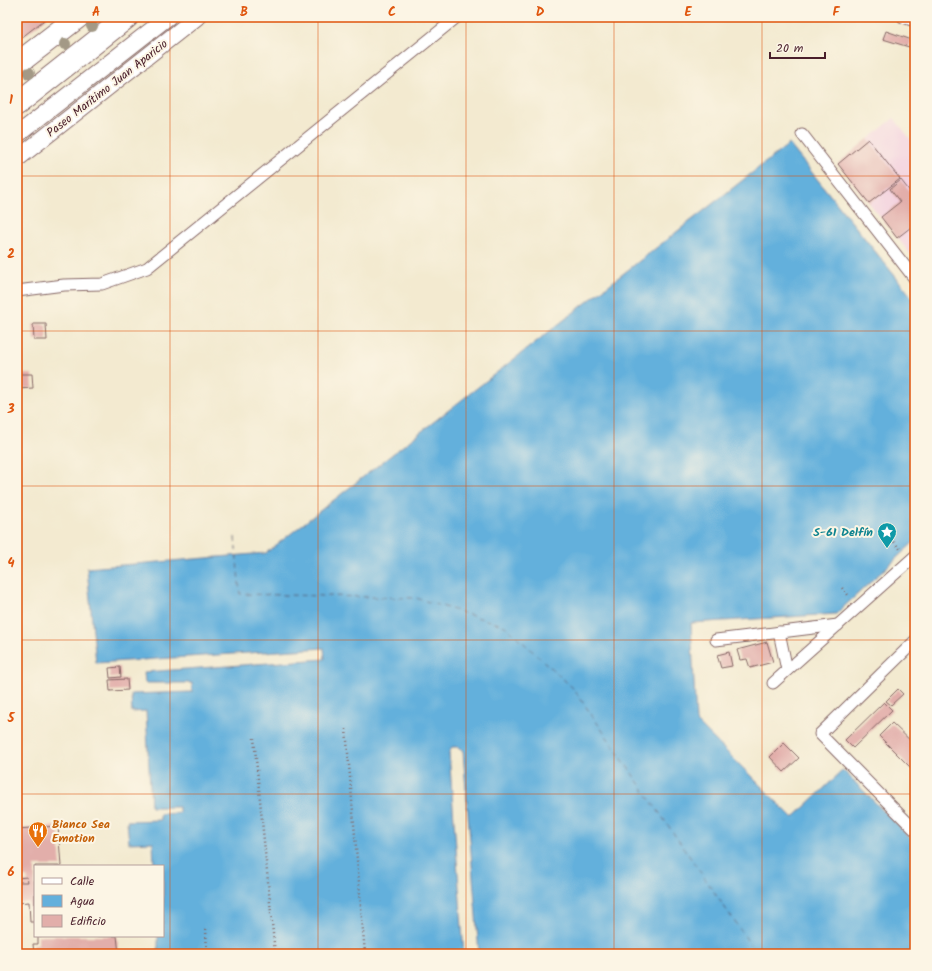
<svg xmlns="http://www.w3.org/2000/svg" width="932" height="971" font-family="Kalam,sans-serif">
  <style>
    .built { fill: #f3cfdf }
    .water { fill: #63b0dc; stroke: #566884 }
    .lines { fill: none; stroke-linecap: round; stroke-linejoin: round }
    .ferry { stroke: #535269; stroke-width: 1; stroke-dasharray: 5 4; stroke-linecap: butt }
    .building { fill: #e2aeaa }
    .service-casing { stroke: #856665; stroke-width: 13 }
    .pedestrian-casing { stroke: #856665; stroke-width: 18 }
    .tertiary-casing { stroke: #856665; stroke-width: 24 }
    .path { stroke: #856665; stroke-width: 2.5; stroke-dasharray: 1 3; stroke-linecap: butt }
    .service { stroke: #fff; stroke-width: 11 }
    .pedestrian { stroke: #fff; stroke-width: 16 }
    .tertiary { stroke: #fff; stroke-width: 22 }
    .tree { fill: #a39986 }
    .grid { fill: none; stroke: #e0560e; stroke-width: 1; stroke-opacity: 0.55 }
    .labels { text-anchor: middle; stroke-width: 4; stroke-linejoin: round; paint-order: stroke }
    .street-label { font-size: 12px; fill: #4a1f2b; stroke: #fcf5e5 }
    .culture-label { font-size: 12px; font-weight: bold; fill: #0d838f; stroke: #fcf5e5; text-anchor: end }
    .food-label { font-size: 12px; font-weight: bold; fill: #c56008; stroke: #fcf5e5; text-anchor: start }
    .neatline { fill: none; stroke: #e0560e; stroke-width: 1.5 }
    .grid-label { font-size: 13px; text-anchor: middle; font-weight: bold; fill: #e0560e }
  </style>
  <rect width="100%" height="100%" fill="#fcf5e5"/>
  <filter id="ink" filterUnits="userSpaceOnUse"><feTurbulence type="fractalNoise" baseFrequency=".025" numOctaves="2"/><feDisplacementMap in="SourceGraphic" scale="8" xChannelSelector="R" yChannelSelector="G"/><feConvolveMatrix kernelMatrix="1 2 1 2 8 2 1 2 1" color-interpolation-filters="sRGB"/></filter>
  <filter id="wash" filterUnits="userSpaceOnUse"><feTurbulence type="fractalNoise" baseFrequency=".012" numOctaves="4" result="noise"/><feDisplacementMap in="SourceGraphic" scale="16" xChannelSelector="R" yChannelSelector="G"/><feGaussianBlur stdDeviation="0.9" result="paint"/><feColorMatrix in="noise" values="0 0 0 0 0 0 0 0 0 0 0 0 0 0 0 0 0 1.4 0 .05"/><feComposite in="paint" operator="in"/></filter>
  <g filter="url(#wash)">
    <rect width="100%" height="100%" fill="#f3ead0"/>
    <!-- built -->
    <polygon class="built" points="894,118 915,145 915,260 838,164"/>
    <!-- water -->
    <polygon class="water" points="789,144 915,301 915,541 836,614 691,623 696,721 793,818 843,770 915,843 915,954 479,954 463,751 458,747 452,747 449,753 464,954 158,954 158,936 163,936 163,866 154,866 153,842 129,843 127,821 160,820 160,814 179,813 179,807 151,807 146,711 132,712 131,694 192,692 192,683 145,683 144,672 325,659 324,648 96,663 87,568 266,553"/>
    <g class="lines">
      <!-- ferry -->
      <polyline class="ferry" points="235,537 240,594 416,598 505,626 573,688 757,954"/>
    </g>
    <g id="blocks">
      <!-- building -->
      <g class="building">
        <polygon points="17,17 48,17 21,38 17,25"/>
        <polygon points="886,31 912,40 909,47 883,39"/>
        <polygon points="868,139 900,179 869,203 838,164"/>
        <polygon points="901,180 915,198 915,224 897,238 881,217 900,202 890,189"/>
        <polygon points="33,324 46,324 47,340 34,340"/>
        <polygon points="17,350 18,350 19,374 32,374 33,388 17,389"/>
        <polygon points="767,642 773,662 750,668 747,659 740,660 737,650"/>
        <polygon points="729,652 732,666 721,668 717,655"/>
        <polygon points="120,667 121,677 110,678 109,668"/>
        <polygon points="127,679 128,690 110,691 109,680"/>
        <polygon points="898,689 903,694 891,705 886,701"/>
        <polygon points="884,702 892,710 853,748 845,740"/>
        <polygon points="892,723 915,745 915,772 879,736"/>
        <polygon points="784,743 799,758 784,772 770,757"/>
        <polygon points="58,826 61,866 35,866 35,922 30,922 29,902 17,903 17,882 28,882 27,877 17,878 17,829"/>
        <polygon points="38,936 117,936 119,954 34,954 33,944 38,944"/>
      </g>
    </g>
  </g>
  <g filter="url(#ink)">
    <use href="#blocks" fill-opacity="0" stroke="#856665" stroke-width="1"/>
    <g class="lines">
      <defs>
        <g id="service">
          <polyline points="903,17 915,21"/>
          <polyline points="802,134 915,279"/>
          <polyline points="17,291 64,285 102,284 147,268 457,17"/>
          <polyline points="779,632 787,670"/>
          <polyline points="716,640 838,625"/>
          <polyline points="915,641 820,734 915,830"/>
          <polyline points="773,683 915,556"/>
        </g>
        <g id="pedestrian">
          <polyline points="17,135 168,17"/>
          <polyline points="17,159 197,17"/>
        </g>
        <g id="tertiary">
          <polyline points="17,64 78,17"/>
          <polyline points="17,104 127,17"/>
        </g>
      </defs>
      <!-- service casing -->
      <use href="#service" class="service-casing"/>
      <!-- pedestrian casing -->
      <use href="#pedestrian" class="pedestrian-casing"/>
      <!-- tertiary casing -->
      <use href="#tertiary" class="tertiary-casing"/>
      <!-- path -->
      <g class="path">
        <polyline points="894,542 901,550"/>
        <polyline points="842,588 849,596"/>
        <polyline points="346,729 365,954"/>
        <polyline points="254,738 275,954"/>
        <polyline points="206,929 207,954"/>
      </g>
      <!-- service -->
      <use href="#service" class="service"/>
      <!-- pedestrian -->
      <use href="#pedestrian" class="pedestrian"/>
      <!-- tertiary -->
      <use href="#tertiary" class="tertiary"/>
    </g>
    <!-- trees -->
    <g class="tree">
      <circle cx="92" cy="26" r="6"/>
      <circle cx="65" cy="44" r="6"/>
      <circle cx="29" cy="73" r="6"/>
    </g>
  </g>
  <!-- grid -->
  <path class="grid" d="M170 17V954M318 17V954M466 17V954M614 17V954M762 17V954M17 176H915M17 331H915M17 486H915M17 640H915M17 794H915"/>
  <!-- icons -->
  <defs>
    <symbol id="sight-pin" viewBox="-11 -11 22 30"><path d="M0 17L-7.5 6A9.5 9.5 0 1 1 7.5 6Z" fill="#0f9aa8" stroke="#fcf5e5"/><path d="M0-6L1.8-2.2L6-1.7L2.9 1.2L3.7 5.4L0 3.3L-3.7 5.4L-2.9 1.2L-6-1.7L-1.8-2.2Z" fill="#fff"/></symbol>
    <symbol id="restaurant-pin" viewBox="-11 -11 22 30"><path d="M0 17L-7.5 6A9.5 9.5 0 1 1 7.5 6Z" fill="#e8710a" stroke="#fcf5e5"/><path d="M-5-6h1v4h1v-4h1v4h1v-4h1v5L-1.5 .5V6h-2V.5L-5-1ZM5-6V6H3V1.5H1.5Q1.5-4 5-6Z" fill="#fff"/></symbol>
  </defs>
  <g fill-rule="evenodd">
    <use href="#sight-pin" x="876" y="521" width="22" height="30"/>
    <use href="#restaurant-pin" x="27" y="820" width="22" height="30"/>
  </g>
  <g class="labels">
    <!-- street labels -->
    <g class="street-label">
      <text transform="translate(107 88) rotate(-38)" y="4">Paseo Marítimo Juan Aparicio</text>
    </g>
    <!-- culture labels -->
    <g class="culture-label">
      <text x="873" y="536">S-61 Delfín</text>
    </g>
    <!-- food labels -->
    <g class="food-label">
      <text x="52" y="828">Bianco Sea<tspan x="52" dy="14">Emotion</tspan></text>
    </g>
  </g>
  <!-- margin -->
  <rect width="932" height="971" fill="none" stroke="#fcf5e5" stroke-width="44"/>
  <!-- legend -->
  <rect x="34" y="865" width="130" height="72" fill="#fcf5e5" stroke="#b59f9b"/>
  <rect x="42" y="878" width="20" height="6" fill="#ffffff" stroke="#b59f9b"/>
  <text x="70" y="885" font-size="12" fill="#4a1f2b">Calle</text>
  <rect x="42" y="895" width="20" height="12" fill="#63b0dc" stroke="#b59f9b"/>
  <text x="70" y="905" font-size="12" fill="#4a1f2b">Agua</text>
  <rect x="42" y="915" width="20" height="12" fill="#e2aeaa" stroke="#b59f9b"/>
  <text x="70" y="925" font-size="12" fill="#4a1f2b">Edificio</text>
  <!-- scale -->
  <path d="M770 52v6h55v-6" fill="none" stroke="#4a1f2b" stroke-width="2"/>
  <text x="776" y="52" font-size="12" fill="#4a1f2b" stroke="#fcf5e5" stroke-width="3" paint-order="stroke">20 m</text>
  <rect x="22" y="22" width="888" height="927" class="neatline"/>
  <g class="grid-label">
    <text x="96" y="16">A</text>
    <text x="244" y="16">B</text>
    <text x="392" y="16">C</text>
    <text x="540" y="16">D</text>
    <text x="688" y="16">E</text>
    <text x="836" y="16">F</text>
    <text x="11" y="104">1</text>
    <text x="11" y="258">2</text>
    <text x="11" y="413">3</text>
    <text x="11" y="567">4</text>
    <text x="11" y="722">5</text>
    <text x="11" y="876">6</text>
  </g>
</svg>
